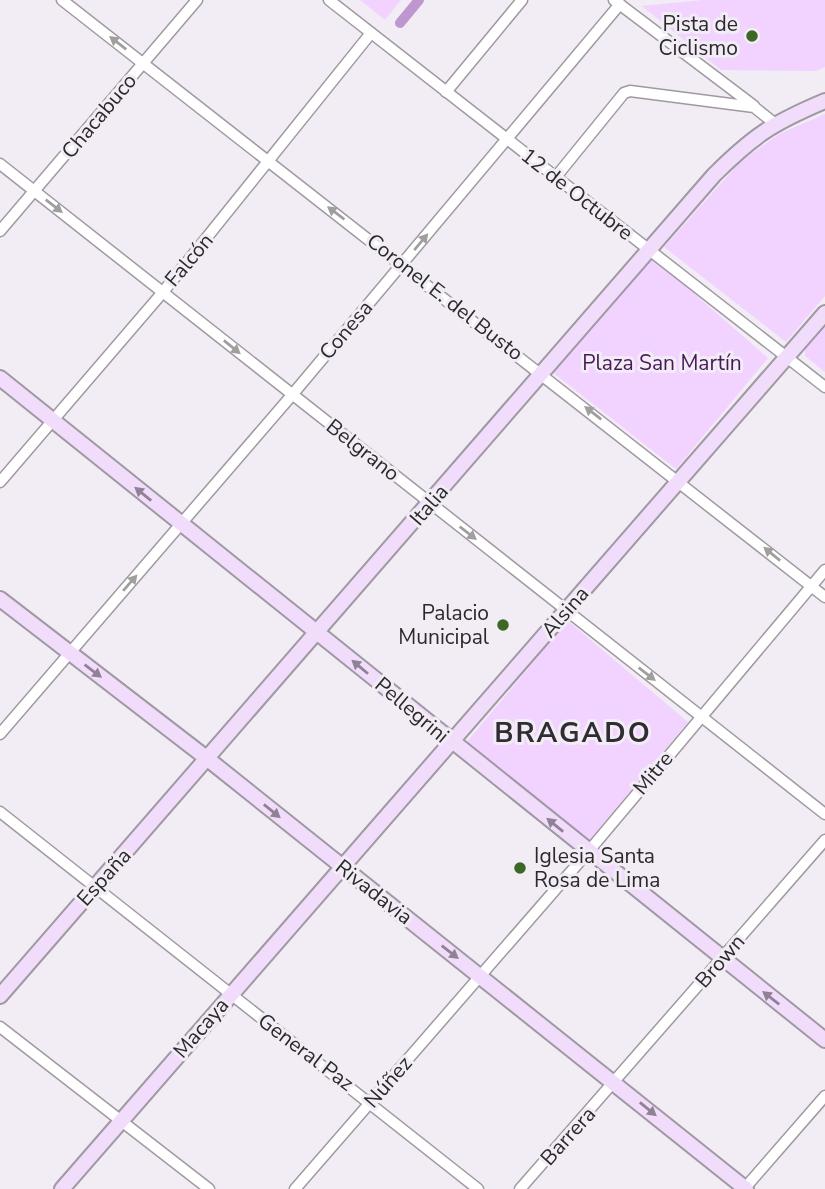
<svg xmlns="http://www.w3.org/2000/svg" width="825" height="1189" font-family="'Nunito Sans',sans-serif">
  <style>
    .green { fill: #f2d2ff }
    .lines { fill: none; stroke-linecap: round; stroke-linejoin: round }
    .canal { stroke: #bf97d0; stroke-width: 10 }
    .street-casing { stroke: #9f99a2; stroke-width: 13 }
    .secondary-casing { stroke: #9f99a2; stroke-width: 18 }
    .street { stroke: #fff; stroke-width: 10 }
    .secondary { stroke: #f2dcfb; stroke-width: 14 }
    .oneway { fill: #a09fa0 }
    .oneway2 { fill: #8e8294 }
    .poi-dot { fill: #3d6725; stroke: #f2ecf5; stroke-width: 2.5 }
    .labels { text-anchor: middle; stroke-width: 6; stroke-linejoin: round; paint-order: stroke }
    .poi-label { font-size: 21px; fill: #2b292c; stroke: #f2ecf5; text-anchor: end }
    .street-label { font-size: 21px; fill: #2b292c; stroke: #f2ecf5 }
    .park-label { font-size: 21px; fill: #49175a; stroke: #f2ecf5 }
    .district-label { font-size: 28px; font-weight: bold; letter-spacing: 2px; fill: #312c33; stroke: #f2ecf5 }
  </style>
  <rect width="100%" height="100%" fill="#f2ecf5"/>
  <!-- green -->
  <g class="green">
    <polygon points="360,0 401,0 385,20"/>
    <polygon points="703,0 825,0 825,67 816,71 721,70 642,6"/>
    <polygon points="825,114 825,296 786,342 664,247 740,162 779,134"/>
    <polygon points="652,257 768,358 676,469 551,371"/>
    <polygon points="825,321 825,372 805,356 805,343"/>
    <polygon points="568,621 688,722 586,844 466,743"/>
  </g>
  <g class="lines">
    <!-- canal -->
    <polyline class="canal" points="400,23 419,0"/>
    <defs>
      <g id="street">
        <polyline points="62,0 825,597"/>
        <polyline points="329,0 825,387"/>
        <polyline points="614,0 754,106"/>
        <polyline points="446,92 522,0"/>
        <polyline points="0,164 825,814"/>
        <polyline points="555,178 624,93 630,91 754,107 774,123"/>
        <polyline points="0,231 197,0"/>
        <polyline points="0,482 163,292 371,33"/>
        <polyline points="0,734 292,395 620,4"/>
        <polyline points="0,812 478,1189"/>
        <polyline points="0,1027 209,1189"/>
        <polyline points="295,1189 588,852 825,570"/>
        <polyline points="520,1189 825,840"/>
        <polyline points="744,1189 825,1096"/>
      </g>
      <g id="secondary">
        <polyline points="0,378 825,1040"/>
        <polyline points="0,599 209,760 746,1189"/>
        <path d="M0 996 714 175C754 135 773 123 825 101"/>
        <polyline points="62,1189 825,313"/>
      </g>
    </defs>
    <!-- street casing -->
    <use href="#street" class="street-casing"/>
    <!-- secondary casing -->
    <use href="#secondary" class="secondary-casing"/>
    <!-- street -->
    <use href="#street" class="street"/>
    <!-- secondary -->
    <use href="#secondary" class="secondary"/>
  </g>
  <!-- one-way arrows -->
  <defs><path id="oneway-solid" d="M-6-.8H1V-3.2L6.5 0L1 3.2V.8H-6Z" transform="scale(1.75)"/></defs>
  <g class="oneway">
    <use href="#oneway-solid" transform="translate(118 43) rotate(-142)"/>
    <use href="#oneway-solid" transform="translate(54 206) rotate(38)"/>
    <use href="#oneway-solid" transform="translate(336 213) rotate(-143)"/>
    <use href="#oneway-solid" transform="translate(421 242) rotate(-50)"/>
    <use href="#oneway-solid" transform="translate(232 347) rotate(39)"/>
    <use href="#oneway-solid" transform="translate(593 413) rotate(-142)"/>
    <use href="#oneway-solid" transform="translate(468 533) rotate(38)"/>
    <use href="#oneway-solid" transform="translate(772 554) rotate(-141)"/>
    <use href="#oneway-solid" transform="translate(130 583) rotate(-49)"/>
    <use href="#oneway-solid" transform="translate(647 674) rotate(38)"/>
  </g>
  <g class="oneway2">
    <use href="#oneway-solid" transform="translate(143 494) rotate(-141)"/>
    <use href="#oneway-solid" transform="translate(360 667) rotate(-140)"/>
    <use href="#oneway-solid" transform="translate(93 671) rotate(37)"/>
    <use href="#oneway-solid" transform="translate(272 811) rotate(39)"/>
    <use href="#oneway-solid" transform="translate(555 825) rotate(-141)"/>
    <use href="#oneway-solid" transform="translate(450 952) rotate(38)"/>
    <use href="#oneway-solid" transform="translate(771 998) rotate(-142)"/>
    <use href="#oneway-solid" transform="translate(648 1109) rotate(39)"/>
  </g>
  <!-- markers -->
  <g class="poi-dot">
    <circle cx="752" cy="36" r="7"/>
    <circle cx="503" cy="625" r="7"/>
    <circle cx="520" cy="868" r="7"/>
  </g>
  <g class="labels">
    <!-- poi labels -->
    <g class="poi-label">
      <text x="738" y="31">Pista de<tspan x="738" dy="24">Ciclismo</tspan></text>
      <text x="489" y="620">Palacio<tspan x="489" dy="24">Municipal</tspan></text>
      <text x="534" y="863" text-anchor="start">Iglesia Santa<tspan x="534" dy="24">Rosa de Lima</tspan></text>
    </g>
    <!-- street labels -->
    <g class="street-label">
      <text transform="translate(99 116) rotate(-50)" y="7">Chacabuco</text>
      <text transform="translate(577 194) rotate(38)" y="7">12 de Octubre</text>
      <text transform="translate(189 260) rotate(-50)" y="7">Falcón</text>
      <text transform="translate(445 297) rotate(38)" y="7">Coronel E. del Busto</text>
      <text transform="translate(346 330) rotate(-50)" y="7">Conesa</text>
      <text transform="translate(363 450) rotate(38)" y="7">Belgrano</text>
      <text transform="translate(429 505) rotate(-49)" y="7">Italia</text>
      <text transform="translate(565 612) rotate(-49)" y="7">Alsina</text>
      <text transform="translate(412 710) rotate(40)" y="7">Pellegrini</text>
      <text transform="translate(653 773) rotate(-50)" y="7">Mitre</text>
      <text transform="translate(104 877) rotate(-48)" y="7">España</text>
      <text transform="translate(374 892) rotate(38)" y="7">Rivadavia</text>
      <text transform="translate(720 961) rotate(-49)" y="7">Brown</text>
      <text transform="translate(201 1028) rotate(-49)" y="7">Macaya</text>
      <text transform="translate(306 1052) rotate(37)" y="7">General Paz</text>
      <text transform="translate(388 1082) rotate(-49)" y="7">Núñez</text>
      <text transform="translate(568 1136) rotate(-48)" y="7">Barrera</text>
    </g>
    <!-- park labels -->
    <g class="park-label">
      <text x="662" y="370">Plaza San Martín</text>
    </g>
    <!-- district labels -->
    <g class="district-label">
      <text x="573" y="742">BRAGADO</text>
    </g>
  </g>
</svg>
